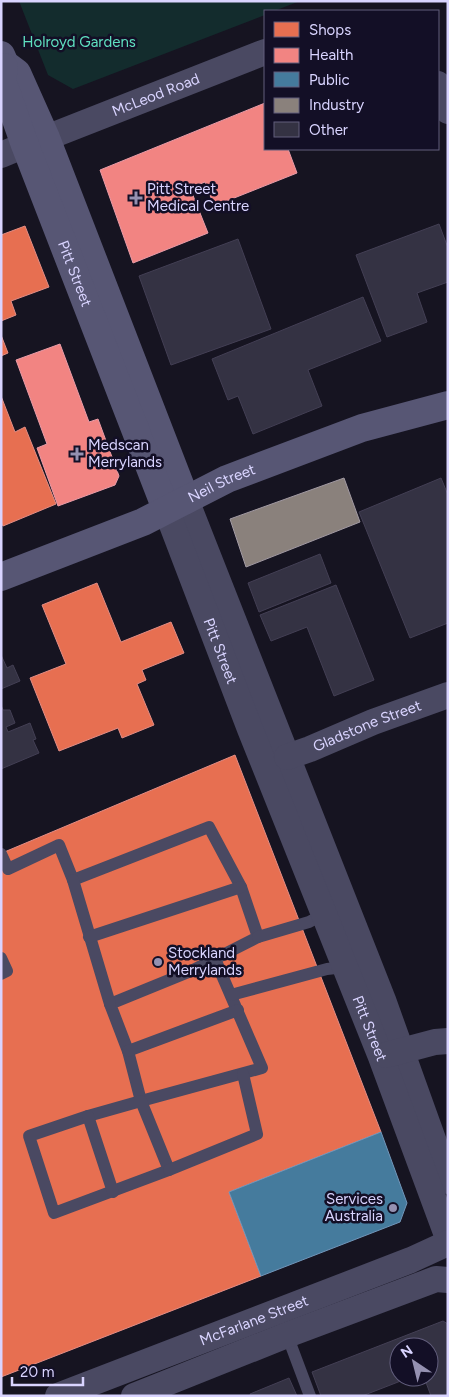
<svg xmlns="http://www.w3.org/2000/svg" width="449" height="1397" font-family="Figtree,sans-serif">
  <style>
    .green { fill: #132c2d }
    .shops { fill: #e76f51; stroke: #e38d85 }
    .health { fill: #f28482; stroke: #ea9ca8 }
    .public { fill: #457b9d; stroke: #7196ba }
    .industry { fill: #8a817c; stroke: #a29aa3 }
    .building { fill: #343243; stroke: #433f54 }
    .lines { fill: none; stroke-linecap: round; stroke-linejoin: round }
    .service { stroke: #4a4962; stroke-width: 12 }
    .minor { stroke: #4a4962; stroke-width: 26 }
    .secondary { stroke: #575674; stroke-width: 28 }
    .poi-dot { fill: #9591b1; stroke: #130f26; stroke-width: 2 }
    .labels { text-anchor: middle; stroke-width: 5; stroke-linejoin: round; paint-order: stroke }
    .park-label { font-size: 15px; fill: #5fe0c0; stroke: #130f26 }
    .street-label { font-size: 15px; fill: #d9d4ff; stroke: #130f26 }
    .poi-label { font-size: 15px; fill: #d9d4ff; stroke: #130f26; text-anchor: start }
  </style>
  <rect width="100%" height="100%" fill="#161421"/>
  <!-- green -->
  <polygon class="green" points="19,1 300,1 274,11 265,11 265,15 73,89 48,75"/>
  <!-- shops -->
  <g class="shops">
    <polygon points="25,226 49,287 11,301 16,315 1,321 1,235"/>
    <polygon points="1,335 8,353 1,356"/>
    <polygon points="1,396 15,432 25,427 56,504 3,526 1,522"/>
    <polygon points="97,583 121,642 171,622 184,653 142,670 146,680 137,684 154,725 122,738 118,728 59,751 30,678 66,664 42,605"/>
    <polygon points="235,755 381,1132 229,1192 261,1276 1,1377 1,851 2,853"/>
  </g>
  <!-- health -->
  <g class="health">
    <polygon points="265,103 265,149 288,149 297,173 214,206 205,182 190,188 208,233 133,263 100,170"/>
    <polygon points="60,344 89,422 98,419 119,476 115,485 58,506 37,448 47,444 16,360"/>
  </g>
  <!-- public -->
  <polygon class="public" points="381,1132 407,1203 400,1222 261,1276 229,1192"/>
  <!-- industry -->
  <polygon class="industry" points="344,478 360,522 246,567 230,519"/>
  <!-- building -->
  <g class="building">
    <polygon points="439,224 448,248 448,282 417,293 427,322 387,337 356,255"/>
    <polygon points="238,239 271,329 171,365 139,276"/>
    <polygon points="363,297 381,341 308,370 322,406 253,434 238,396 228,400 212,359"/>
    <polygon points="441,478 448,495 448,623 410,638 359,512"/>
    <polygon points="320,554 331,583 259,612 248,583"/>
    <polygon points="336,585 374,680 334,696 307,627 271,641 260,615"/>
    <polygon points="1,655 7,668 13,665 20,681 1,689"/>
    <polygon points="1,705 3,710 10,710 15,723 6,727 8,732 30,723 36,739 33,740 39,753 1,769"/>
    <polygon points="443,1321 448,1324 448,1396 431,1396 424,1377 429,1377 429,1347 399,1347 399,1377 411,1377 362,1396 321,1396 312,1372"/>
    <polygon points="289,1378 297,1396 251,1396 250,1394"/>
  </g>
  <g class="lines">
    <!-- service -->
    <g class="service">
      <polyline points="1,854 8,869 59,845 73,880 209,827 241,887 258,937 191,971 110,1004 128,1051 141,1101 262,1068 215,959"/>
      <polyline points="73,880 110,1004"/>
      <polyline points="89,937 241,887"/>
      <polyline points="258,937 309,922 324,914"/>
      <polyline points="1,958 7,971 1,974"/>
      <polyline points="231,995 327,969 345,967"/>
      <polyline points="128,1051 238,1010"/>
      <polygon points="141,1101 169,1170 54,1213 29,1136 88,1116"/>
      <polyline points="88,1116 113,1192"/>
      <polyline points="169,1170 257,1134 243,1074"/>
      <polyline points="286,1332 310,1396"/>
    </g>
    <!-- minor -->
    <g class="minor">
      <polyline points="438,84 448,111"/>
      <path id="s1" d="M46 138 265 52"/>
      <polyline points="1,155 25,145"/>
      <polyline points="186,500 383,1000 448,1181"/>
      <path id="s2" d="M166 509 250 729 381 1057 448 1238"/>
      <path id="s3" d="M287 757 310 749 373 722 448 695"/>
      <polyline points="386,1055 435,1042 448,1041"/>
      <path id="s4" d="M58 1396 411 1260 448 1243"/>
      <polyline points="134,1396 287,1335 436,1279 448,1280"/>
    </g>
    <!-- secondary -->
    <g class="secondary">
      <polyline points="1,55 5,64 17,73 46,138 186,500"/>
      <path id="s5" d="M4 67 2 80 25 145 166 509"/>
      <path id="s6" d="M1 577 143 522 227 479 362 428 448 405"/>
    </g>
  </g>
  <!-- markers -->
  <g class="poi-dot">
    <path d="M133.5 190.5h5v5h5v5h-5v5h-5v-5h-5v-5h5z"/>
    <path d="M74.5 446.5h5v5h5v5h-5v5h-5v-5h-5v-5h5z"/>
    <circle cx="158" cy="962" r="5"/>
    <circle cx="393" cy="1208" r="5"/>
  </g>
  <g class="labels">
    <!-- park labels -->
    <g class="park-label">
      <text x="79" y="47">Holroyd Gardens</text>
    </g>
    <!-- street labels -->
    <g class="street-label">
      <text dy="5" stroke="none"><textPath href="#s1" startOffset="118">McLeod Road</textPath></text>
      <text dy="5" stroke="none"><textPath href="#s5" startOffset="220">Pitt Street</textPath></text>
      <text dy="5" stroke="none"><textPath href="#s6" startOffset="240">Neil Street</textPath></text>
      <text dy="5" stroke="none"><textPath href="#s2" startOffset="152">Pitt Street</textPath></text>
      <text dy="5" stroke="none"><textPath href="#s3" startOffset="86">Gladstone Street</textPath></text>
      <text dy="5" stroke="none"><textPath href="#s2" startOffset="558">Pitt Street</textPath></text>
      <text dy="5" stroke="none"><textPath href="#s4" startOffset="210">McFarlane Street</textPath></text>
    </g>
    <!-- poi labels -->
    <g class="poi-label">
      <text x="147" y="194">Pitt Street<tspan x="147" dy="17">Medical Centre</tspan></text>
      <text x="88" y="450">Medscan<tspan x="88" dy="17">Merrylands</tspan></text>
      <text x="168" y="958">Stockland<tspan x="168" dy="17">Merrylands</tspan></text>
      <text x="383" y="1204" text-anchor="end">Services<tspan x="383" dy="17">Australia</tspan></text>
    </g>
  </g>
  <!-- border -->
  <rect width="449" height="1397" fill="none" stroke="#d9d4ff" stroke-width="5"/>
  <!-- legend -->
  <rect x="264" y="10" width="175" height="140" fill="#130f26" stroke="#625e7d"/>
  <rect x="274" y="22" width="25" height="15" fill="#e76f51" stroke="#625e7d"/>
  <text x="309" y="35" font-size="15" fill="#d9d4ff">Shops</text>
  <rect x="274" y="48" width="25" height="15" fill="#f28482" stroke="#625e7d"/>
  <text x="309" y="60" font-size="15" fill="#d9d4ff">Health</text>
  <rect x="274" y="72" width="25" height="15" fill="#457b9d" stroke="#625e7d"/>
  <text x="309" y="85" font-size="15" fill="#d9d4ff">Public</text>
  <rect x="274" y="98" width="25" height="15" fill="#8a817c" stroke="#625e7d"/>
  <text x="309" y="110" font-size="15" fill="#d9d4ff">Industry</text>
  <rect x="274" y="122" width="25" height="15" fill="#343243" stroke="#625e7d"/>
  <text x="309" y="135" font-size="15" fill="#d9d4ff">Other</text>
  <!-- north arrow -->
  <g transform="translate(414 1362) rotate(325)"><circle r="24" fill="#130f26" stroke="#625e7d"/>
  <path d="M0-4L9 19L0 12L-9 19Z" fill="#9591b1"/>
  <text y="-8" font-size="14" font-weight="bold" text-anchor="middle" fill="#d9d4ff">N</text>
  </g>
  <!-- scale -->
  <path d="M12 1377v8h71v-8" fill="none" stroke="#d9d4ff" stroke-width="2.5"/>
  <text x="20" y="1377" font-size="15" fill="#d9d4ff" stroke="#130f26" stroke-width="4" paint-order="stroke">20 m</text>
</svg>
